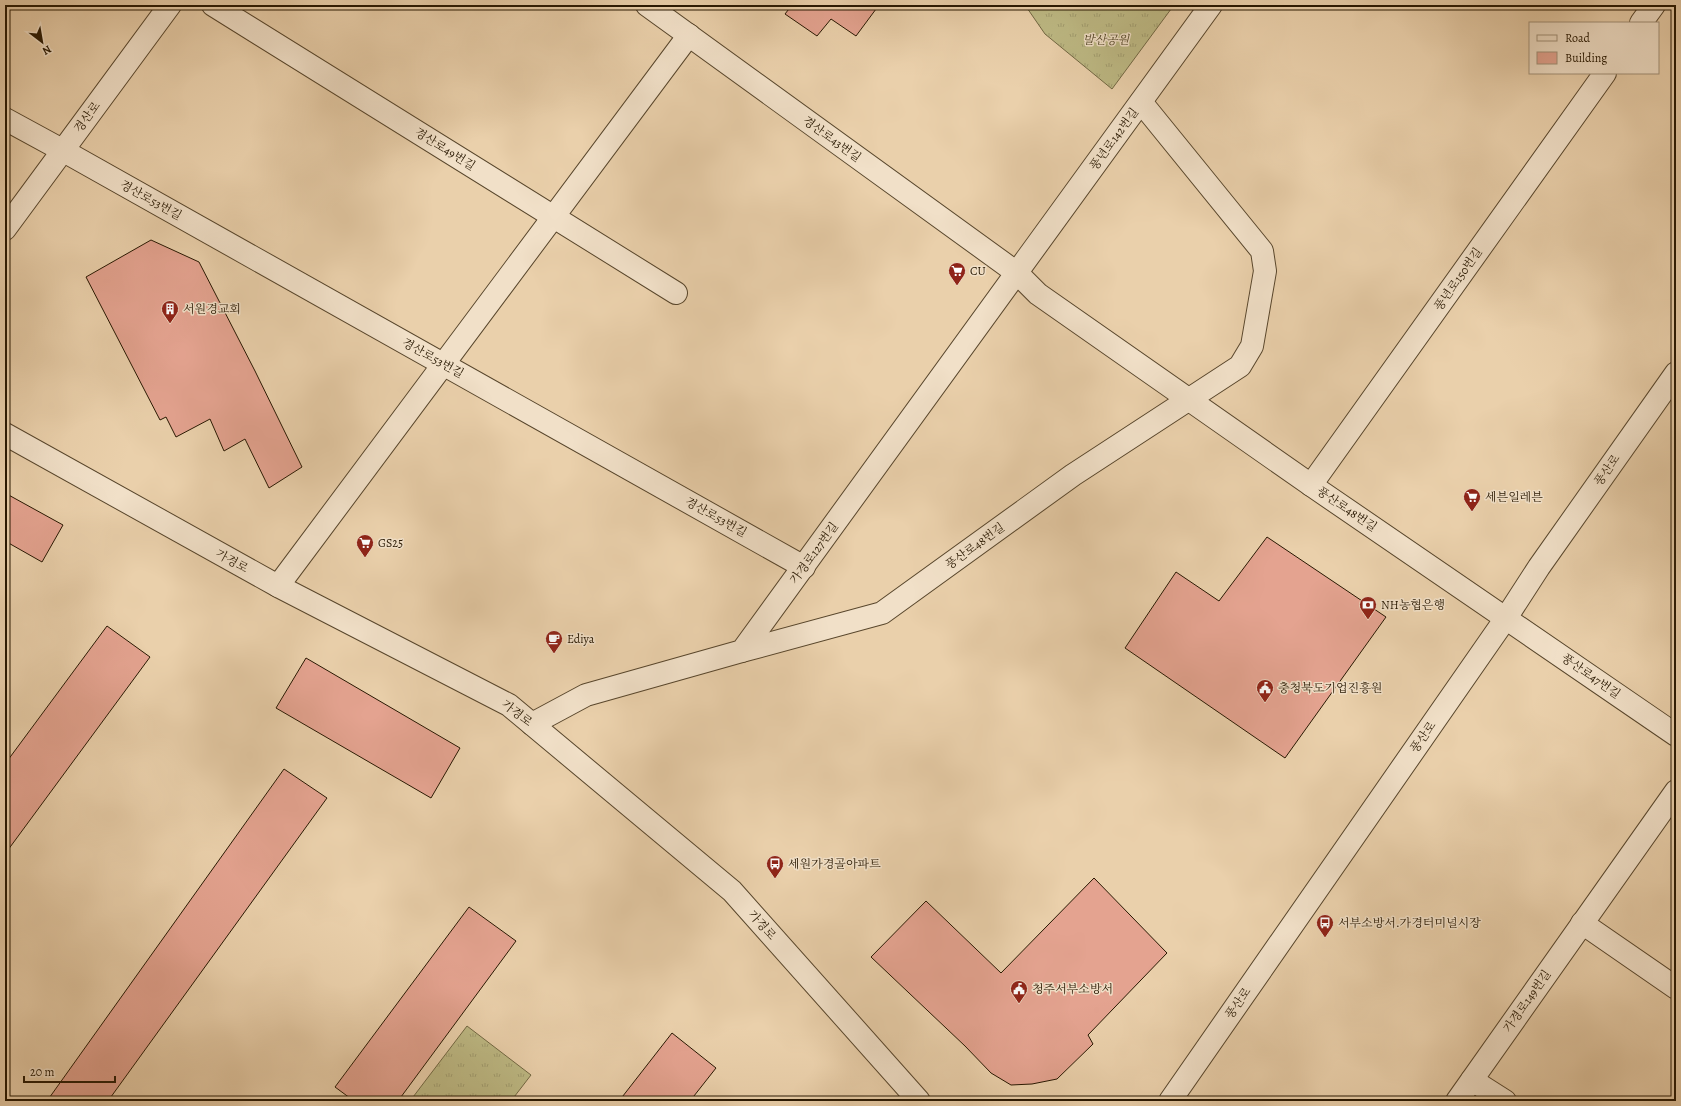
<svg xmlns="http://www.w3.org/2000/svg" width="1681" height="1106" font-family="Alegreya,'Noto Serif KR',serif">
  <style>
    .grass { fill: url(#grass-tufts); stroke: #726843 }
    .building { fill: #e4a390; stroke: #281802 }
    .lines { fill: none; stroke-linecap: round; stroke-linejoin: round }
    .minor-casing { stroke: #58462c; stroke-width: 24 }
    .minor { stroke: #f1e0c8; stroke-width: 22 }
    .labels { text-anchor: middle; stroke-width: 3; stroke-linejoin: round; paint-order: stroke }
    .park-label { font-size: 12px; font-style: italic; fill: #554829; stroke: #f1e0c8 }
    .street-label { font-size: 12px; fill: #281802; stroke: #f1e0c8 }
    .poi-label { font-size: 12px; fill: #281802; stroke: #f1e0c8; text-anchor: start }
  </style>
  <defs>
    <pattern id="grass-tufts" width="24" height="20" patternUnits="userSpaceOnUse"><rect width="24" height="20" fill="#bdb984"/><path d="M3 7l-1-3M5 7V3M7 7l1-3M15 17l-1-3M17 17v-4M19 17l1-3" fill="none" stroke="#a29e70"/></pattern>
  </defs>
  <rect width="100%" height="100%" fill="#ead0ab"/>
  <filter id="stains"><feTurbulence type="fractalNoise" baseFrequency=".005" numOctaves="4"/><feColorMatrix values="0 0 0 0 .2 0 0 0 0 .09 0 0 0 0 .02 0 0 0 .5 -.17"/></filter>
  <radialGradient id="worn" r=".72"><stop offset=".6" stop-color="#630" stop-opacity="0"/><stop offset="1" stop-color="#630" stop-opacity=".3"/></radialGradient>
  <!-- grass -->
  <g class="grass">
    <polygon points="1025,5 1174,5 1112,89 1045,34"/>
    <polygon points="467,1026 531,1075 511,1101 410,1101"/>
  </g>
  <!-- building -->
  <g class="building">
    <polygon points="792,5 879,5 856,36 831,19 817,36 785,14"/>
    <polygon points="151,240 199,262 255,371 302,467 269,488 245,439 224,451 210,419 176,437 166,417 160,420 86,277"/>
    <polygon points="5,493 63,525 42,562 5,541"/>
    <polygon points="1267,537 1386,617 1285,758 1125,648 1176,572 1219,601"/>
    <polygon points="107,626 150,657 5,854 5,764"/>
    <polygon points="306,658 460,748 431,798 276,708"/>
    <polygon points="284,769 327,798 108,1101 47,1101"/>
    <polygon points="1094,878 1167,953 1088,1035 1093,1044 1057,1079 1032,1084 1011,1085 991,1073 965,1046 871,957 926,901 1001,973"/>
    <polygon points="469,907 516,941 398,1101 354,1101 335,1087"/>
    <polygon points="672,1033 716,1068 690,1101 619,1101"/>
  </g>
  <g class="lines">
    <defs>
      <g id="minor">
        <polyline points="213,5 676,293"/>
        <polyline points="647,5 1017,273 1038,294 1311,485 1676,735"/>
        <polyline points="1641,23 1654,5"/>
        <polyline points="5,119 62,150 804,567"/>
        <polyline points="5,229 170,5"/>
        <polyline points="5,434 278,586 509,705 732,891 919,1101"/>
        <polyline points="1311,485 1605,73"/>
        <polyline points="278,586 689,35"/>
        <polyline points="742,651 882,613 1073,475 1240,366 1252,346 1265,271 1262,251 1141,102"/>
        <polyline points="532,724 586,695 742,651 1211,5"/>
        <polyline points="1582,923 1676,988"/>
        <polyline points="1472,1080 1505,1101"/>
        <polyline points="1170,1101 1506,618 1539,567 1676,373"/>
        <polyline points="1457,1101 1676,791"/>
      </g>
    </defs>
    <!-- minor casing -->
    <use href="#minor" class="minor-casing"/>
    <!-- minor -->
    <use href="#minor" class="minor"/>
  </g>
  <!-- icons -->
  <defs>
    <symbol id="supermarket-pin" viewBox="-11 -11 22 30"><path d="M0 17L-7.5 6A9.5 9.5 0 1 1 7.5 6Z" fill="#8f2418" stroke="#f1e0c8"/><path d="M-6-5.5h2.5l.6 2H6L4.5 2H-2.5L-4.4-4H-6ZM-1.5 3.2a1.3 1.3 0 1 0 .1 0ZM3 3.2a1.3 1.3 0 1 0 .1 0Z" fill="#fff"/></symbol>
    <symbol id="building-pin" viewBox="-11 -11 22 30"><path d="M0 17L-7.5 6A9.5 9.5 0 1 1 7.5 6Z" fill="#8f2418" stroke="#f1e0c8"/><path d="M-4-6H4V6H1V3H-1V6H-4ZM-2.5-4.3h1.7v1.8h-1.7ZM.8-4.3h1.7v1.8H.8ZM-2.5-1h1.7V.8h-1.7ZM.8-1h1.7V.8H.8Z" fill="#fff"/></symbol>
    <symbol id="bank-pin" viewBox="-11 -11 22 30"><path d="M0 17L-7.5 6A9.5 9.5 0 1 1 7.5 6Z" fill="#8f2418" stroke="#f1e0c8"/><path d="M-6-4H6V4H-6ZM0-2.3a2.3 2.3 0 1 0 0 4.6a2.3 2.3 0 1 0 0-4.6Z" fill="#fff"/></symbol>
    <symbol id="cafe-pin" viewBox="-11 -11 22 30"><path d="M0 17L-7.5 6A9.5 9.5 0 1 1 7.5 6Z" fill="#8f2418" stroke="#f1e0c8"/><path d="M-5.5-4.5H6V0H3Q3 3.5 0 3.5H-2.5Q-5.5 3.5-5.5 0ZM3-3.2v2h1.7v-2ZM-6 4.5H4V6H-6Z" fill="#fff"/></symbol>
    <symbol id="civic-pin" viewBox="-11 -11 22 30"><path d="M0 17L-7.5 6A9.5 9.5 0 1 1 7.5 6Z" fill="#8f2418" stroke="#f1e0c8"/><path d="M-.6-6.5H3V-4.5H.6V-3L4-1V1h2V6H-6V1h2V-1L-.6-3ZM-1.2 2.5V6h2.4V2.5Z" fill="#fff"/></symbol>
    <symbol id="bus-pin" viewBox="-11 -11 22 30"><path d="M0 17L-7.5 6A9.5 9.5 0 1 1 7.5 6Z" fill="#8f2418" stroke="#f1e0c8"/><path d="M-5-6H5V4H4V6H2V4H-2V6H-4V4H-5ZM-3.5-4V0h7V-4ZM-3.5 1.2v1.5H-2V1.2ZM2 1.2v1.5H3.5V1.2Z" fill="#fff"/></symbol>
  </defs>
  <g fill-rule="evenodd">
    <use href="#supermarket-pin" x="947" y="261" width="20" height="27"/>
    <use href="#building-pin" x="160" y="299" width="20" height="27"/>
    <use href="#supermarket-pin" x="1462" y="487" width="20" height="27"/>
    <use href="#supermarket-pin" x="355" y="533" width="20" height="27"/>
    <use href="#bank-pin" x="1358" y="595" width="20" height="27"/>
    <use href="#cafe-pin" x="544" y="629" width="20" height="27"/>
    <use href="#civic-pin" x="1255" y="678" width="20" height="27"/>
    <use href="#bus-pin" x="765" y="854" width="20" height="27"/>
    <use href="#bus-pin" x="1315" y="913" width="20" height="27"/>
    <use href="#civic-pin" x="1009" y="979" width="20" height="27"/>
  </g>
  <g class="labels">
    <!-- park labels -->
    <g class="park-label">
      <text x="1106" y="44">발산공원</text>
    </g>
    <!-- street labels -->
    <g class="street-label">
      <text transform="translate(87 117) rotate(-54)" y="4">경산로</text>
      <text transform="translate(832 139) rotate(36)" y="4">경산로43번길</text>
      <text transform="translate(1114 139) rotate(-54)" y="4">풍년로142번길</text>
      <text transform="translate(445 149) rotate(32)" y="4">경산로49번길</text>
      <text transform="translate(151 200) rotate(29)" y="4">경산로53번길</text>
      <text transform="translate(1458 279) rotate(-55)" y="4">풍년로150번길</text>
      <text transform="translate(433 358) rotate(29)" y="4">경산로53번길</text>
      <text transform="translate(1607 470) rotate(-55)" y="4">풍산로</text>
      <text transform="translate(1347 509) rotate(34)" y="4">풍산로48번길</text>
      <text transform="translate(716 517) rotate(29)" y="4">경산로53번길</text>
      <text transform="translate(975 546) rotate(-36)" y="4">풍산로48번길</text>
      <text transform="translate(814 553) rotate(-54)" y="4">가경로127번길</text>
      <text transform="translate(232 561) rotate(29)" y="4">가경로</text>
      <text transform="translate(1591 676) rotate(35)" y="4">풍산로47번길</text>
      <text transform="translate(517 713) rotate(37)" y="4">가경로</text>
      <text transform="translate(1423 737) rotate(-55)" y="4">풍산로</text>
      <text transform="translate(762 925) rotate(48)" y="4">가경로</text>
      <text transform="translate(1527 1001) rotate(-55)" y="4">가경로149번길</text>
      <text transform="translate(1238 1003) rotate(-55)" y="4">풍산로</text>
    </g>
    <!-- poi labels -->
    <g class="poi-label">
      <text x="970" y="275">CU</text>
      <text x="183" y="313">서원경교회</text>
      <text x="1485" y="501">세븐일레븐</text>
      <text x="378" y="547">GS25</text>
      <text x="1381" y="609">NH농협은행</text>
      <text x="567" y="643">Ediya</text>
      <text x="1278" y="692">충청북도기업진흥원</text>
      <text x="788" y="868">세원가경골아파트</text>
      <text x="1338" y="927">서부소방서.가경터미널시장</text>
      <text x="1032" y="993">청주서부소방서</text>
    </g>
  </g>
  <!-- margin -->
  <rect width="1681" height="1106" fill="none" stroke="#ead0ab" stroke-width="20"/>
  <rect x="6" y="6" width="1669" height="1094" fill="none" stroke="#281802" stroke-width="2"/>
  <rect x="10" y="10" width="1661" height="1086" fill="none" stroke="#281802"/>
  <!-- legend -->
  <rect x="1529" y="22" width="130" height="52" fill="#f1e0c8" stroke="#a19079"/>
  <rect x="1537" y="35" width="20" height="6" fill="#f1e0c8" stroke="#a19079"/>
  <text x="1565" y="42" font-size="12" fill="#281802">Road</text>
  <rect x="1537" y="52" width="20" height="12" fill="#e4a390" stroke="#a19079"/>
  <text x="1565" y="62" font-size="12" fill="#281802">Building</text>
  <!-- north arrow -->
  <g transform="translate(42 42) rotate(149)" stroke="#f1e0c8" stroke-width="3" paint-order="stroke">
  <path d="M0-3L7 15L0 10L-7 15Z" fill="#281802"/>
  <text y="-6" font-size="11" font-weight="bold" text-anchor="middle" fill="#281802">N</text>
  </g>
  <!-- scale -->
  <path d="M24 1076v6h91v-6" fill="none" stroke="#281802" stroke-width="2"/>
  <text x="30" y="1076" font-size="12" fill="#281802" stroke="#f1e0c8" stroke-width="3" paint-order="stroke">20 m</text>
  <rect width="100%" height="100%" filter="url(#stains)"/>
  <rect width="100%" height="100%" fill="url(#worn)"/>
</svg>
